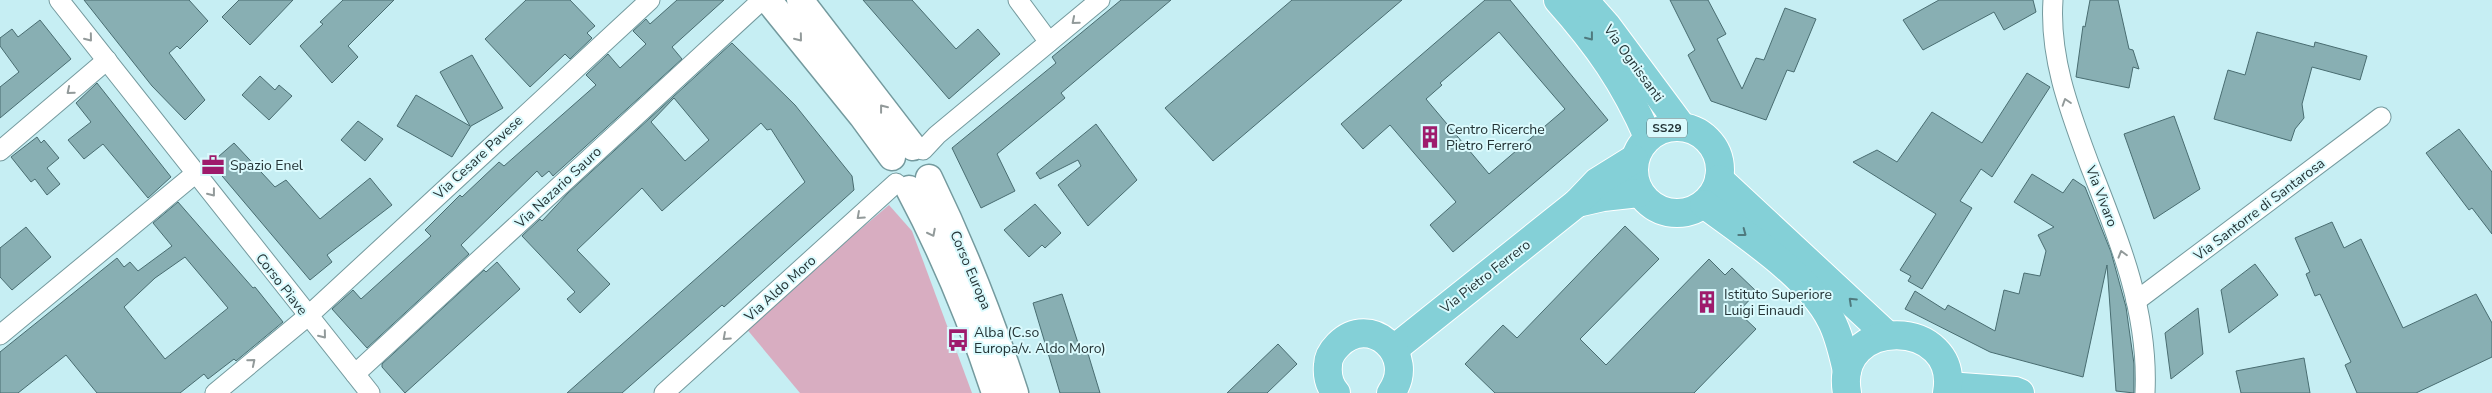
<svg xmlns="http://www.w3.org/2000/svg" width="2492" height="393" font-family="'Nunito Sans',sans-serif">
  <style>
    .green { fill: #d8adc1 }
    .building { fill: #88afb3; stroke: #496d71; fill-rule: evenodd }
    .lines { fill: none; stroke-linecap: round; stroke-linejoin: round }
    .minor-casing { stroke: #749a9e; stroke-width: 21 }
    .secondary-casing { stroke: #749a9e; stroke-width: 29 }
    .primary-casing { stroke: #fff; stroke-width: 30 }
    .minor { stroke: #fff; stroke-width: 19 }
    .secondary { stroke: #fff; stroke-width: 26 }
    .primary { stroke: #84d0d7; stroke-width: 28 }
    .oneway { stroke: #929a9a }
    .oneway2 { stroke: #4f7a7e }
    .labels { text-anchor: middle; stroke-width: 4; stroke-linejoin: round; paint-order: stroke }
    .shield { fill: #dafafd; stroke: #5b6f72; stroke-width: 1 }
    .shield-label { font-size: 12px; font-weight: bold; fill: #243436 }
    .street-label { font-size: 14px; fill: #243436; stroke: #dafafd }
    .poi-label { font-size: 14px; fill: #243436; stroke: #dafafd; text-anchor: start }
  </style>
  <rect width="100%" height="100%" fill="#c6eef3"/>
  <!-- green -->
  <polygon class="green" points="889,205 912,231 972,393 800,393 745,327"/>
  <!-- building -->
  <g class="building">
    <polygon points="84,0 189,0 208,21 180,49 177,46 169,53 205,100 185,120 152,86"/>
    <polygon points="239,0 293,0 250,45 222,17"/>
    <polygon points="343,0 394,0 348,46 358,57 332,83 300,46 323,24 320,22"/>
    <polygon points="526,0 570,0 595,26 587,33 592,38 570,59 565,54 530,87 485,39"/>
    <polygon points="677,0 724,0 672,47 682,59 553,176 549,171 542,177 537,171 461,245 469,254 367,348 332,309 353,290 361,299 431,236 425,230 460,195 462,197 499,162 504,166 596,85 586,75 608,54 620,68 646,44 633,31 646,19 650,24"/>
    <polygon points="863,0 912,0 956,49 978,29 1000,54 949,99"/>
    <polygon points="1121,0 1171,0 1061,93 1065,98 997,154 1015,191 981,208 952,148 1056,63 1052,57"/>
    <polygon points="1292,0 1402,0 1213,161 1165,108"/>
    <path d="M1485 0H1510L1608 120 1453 252 1430 225 1456 202 1390 125 1363 149 1341 124ZM1499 32 1565 109 1489 174 1426 99 1442 85 1440 83Z"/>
    <polygon points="1670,0 1708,0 1726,34 1717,39 1742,89 1756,58 1764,60 1785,8 1816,19 1794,72 1787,70 1766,120 1711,101 1688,55 1695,50"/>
    <polygon points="1939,0 2033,0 2036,12 2004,30 1994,12 1923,50 1903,20"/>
    <polygon points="2090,0 2118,0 2129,49 2133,50 2139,69 2133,67 2129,88 2076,77 2083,26 2085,27"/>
    <polygon points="40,20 71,59 0,118 0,87 19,72 0,46 0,38 12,29 18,37"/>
    <polygon points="2257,32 2314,47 2315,42 2367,56 2360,80 2312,67 2302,104 2304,118 2295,129 2291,141 2214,119 2228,70 2245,75"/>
    <path d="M732 43 795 105 852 176 854 190 724 307 722 305 622 393H567L805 182 771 129 767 130 761 123 662 211 642 188 577 250 610 284 580 313 567 299 575 292 522 236 540 219 542 221 568 193ZM674 98 709 140 685 161 651 122Z"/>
    <polygon points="472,55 503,108 471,126 452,157 397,126 416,95 470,126 440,72"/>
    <polygon points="2027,73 2050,87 1992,177 1981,169 1960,201 1972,208 1922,289 1908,281 1911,276 1900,270 1936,214 1853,162 1877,150 1897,162 1932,112 1982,143"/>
    <polygon points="260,76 275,90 279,85 292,96 269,120 242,95"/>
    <polygon points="97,83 171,177 148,198 103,144 84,159 68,140 91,122 76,103"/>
    <polygon points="2174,116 2200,189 2154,219 2124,134"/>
    <polygon points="358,121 383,139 365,161 341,140"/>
    <polygon points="1096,124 1137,180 1088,226 1058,185 1081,166 1078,160 1040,179 1036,173"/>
    <polygon points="2459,129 2492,172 2492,234 2472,208 2469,210 2426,153"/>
    <polygon points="37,137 41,143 44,140 59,158 47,168 60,184 47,195 35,179 31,182 11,157"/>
    <polygon points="234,143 275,187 286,180 320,219 370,178 392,205 327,255 332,262 310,280 217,170 218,157"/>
    <polygon points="2032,174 2063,193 2073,179 2085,187 2111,252 2126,307 2134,364 2134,393 2116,391 2107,265 2083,377 1990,352 1905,309 1915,291 1945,310 1948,305 1995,331 2004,290 2019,294 2024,273 2040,276 2046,251 2038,235 2054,227 2014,202"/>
    <path d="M178 202 253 288 255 287 283 322 236 361 234 359 208 379 204 374 180 393H97L66 355 18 393H0V352L117 258 124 267 130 262 138 271 172 246 153 223ZM185 257 228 308 165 359 124 307 155 278Z"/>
    <polygon points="1035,204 1061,233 1045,248 1042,245 1029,257 1004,230"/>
    <polygon points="2332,222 2344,248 2361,239 2403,328 2476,294 2492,323 2492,357 2416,393 2357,393 2345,365 2351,362 2320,294 2315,296 2306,274 2310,272 2295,238"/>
    <polygon points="1625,226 1659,259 1580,339 1606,365 1709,259 1725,275 1732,268 1757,292 1738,312 1756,329 1694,393 1495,393 1465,364 1503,325 1517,338"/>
    <polygon points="26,227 51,257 12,290 0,277 0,248"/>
    <polygon points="497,262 520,289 405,393 382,367 382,364 484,270 486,272"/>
    <polygon points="2255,264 2278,295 2229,333 2221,290"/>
    <polygon points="1062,294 1080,349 1086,347 1100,393 1060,393 1033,303"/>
    <polygon points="2198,308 2203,354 2171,379 2165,333"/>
    <polygon points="1278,344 1297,364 1267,393 1227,393"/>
    <polygon points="2304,358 2310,393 2241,393 2236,371"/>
  </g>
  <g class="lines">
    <defs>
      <g id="minor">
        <polyline points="59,0 370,393"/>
        <polyline points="1018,0 1049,42"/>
        <path d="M2053 0C2049 58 2070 112 2090 166 2119 239 2149 312 2145 393"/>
        <polyline points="923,150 937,135 1100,0"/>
        <polyline points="0,151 107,60"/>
        <polyline points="2136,301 2381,117"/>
        <polyline points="0,335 196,173"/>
        <polyline points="355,374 762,0"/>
        <polyline points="215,393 308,316 650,0"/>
        <polyline points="664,393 896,183"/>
      </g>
      <g id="secondary">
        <polyline points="768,0 862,116 892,157"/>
        <polyline points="800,0 913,147"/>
        <path d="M929 178C963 248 991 319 1015 393"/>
        <path d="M909 189C944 255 972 322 995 393"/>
      </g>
      <g id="primary">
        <path d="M1558 0C1598 45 1624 82 1648 137"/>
        <polyline points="1584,0 1607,26 1682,127"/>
        <circle cx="1677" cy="170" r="43"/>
        <polyline points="1719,179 1887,335"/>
        <polyline points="1577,203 1603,197 1639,193"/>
        <path d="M1704 204C1744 234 1809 276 1831 320 1839 335 1843 354 1847 371"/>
        <polyline points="1394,349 1577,203 1597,182 1634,159"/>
        <polyline points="1948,386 2015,391 2020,393"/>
        <path d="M1336 393C1329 385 1327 375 1328 365 1328 357 1333 350 1338 345 1370 312 1418 355 1391 393"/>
        <path d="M1847 393C1833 315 1961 317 1947 393"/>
      </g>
    </defs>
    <!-- minor casing -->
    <use href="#minor" class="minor-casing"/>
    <!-- secondary casing -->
    <use href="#secondary" class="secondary-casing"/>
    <!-- primary casing -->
    <use href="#primary" class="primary-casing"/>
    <!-- minor -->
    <use href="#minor" class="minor"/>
    <!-- secondary -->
    <use href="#secondary" class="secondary"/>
    <!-- primary -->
    <use href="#primary" class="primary"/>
  </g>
  <!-- one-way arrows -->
  <defs><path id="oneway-chevron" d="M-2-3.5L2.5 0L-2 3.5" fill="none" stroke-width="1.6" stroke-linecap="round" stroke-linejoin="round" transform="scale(1.25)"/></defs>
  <g class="oneway">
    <use href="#oneway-chevron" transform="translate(1075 21) rotate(140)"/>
    <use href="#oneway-chevron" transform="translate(89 38) rotate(51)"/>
    <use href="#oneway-chevron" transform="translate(799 38) rotate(51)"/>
    <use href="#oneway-chevron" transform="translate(70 91) rotate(140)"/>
    <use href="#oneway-chevron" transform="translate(2066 102) rotate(-108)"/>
    <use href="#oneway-chevron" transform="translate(883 108) rotate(-128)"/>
    <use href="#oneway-chevron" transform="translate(212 193) rotate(52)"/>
    <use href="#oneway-chevron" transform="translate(860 216) rotate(138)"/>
    <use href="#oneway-chevron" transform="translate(932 233) rotate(63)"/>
    <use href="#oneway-chevron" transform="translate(2122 254) rotate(-106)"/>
    <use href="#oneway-chevron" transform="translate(323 335) rotate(51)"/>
    <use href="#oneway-chevron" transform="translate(726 337) rotate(138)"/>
    <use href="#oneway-chevron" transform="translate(252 362) rotate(-40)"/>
  </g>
  <g class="oneway2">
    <use href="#oneway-chevron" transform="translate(1590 37) rotate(52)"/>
    <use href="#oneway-chevron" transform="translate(1743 233) rotate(37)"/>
    <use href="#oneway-chevron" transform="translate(1852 301) rotate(-137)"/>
  </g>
  <!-- icons -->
  <defs>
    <symbol id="building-bare" viewBox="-9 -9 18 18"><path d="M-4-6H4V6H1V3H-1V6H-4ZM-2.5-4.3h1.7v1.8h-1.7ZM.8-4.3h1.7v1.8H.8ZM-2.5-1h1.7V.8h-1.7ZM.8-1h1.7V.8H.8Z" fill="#9e1b6c" stroke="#dafafd" stroke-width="2.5" paint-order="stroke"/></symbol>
    <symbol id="office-bare" viewBox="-9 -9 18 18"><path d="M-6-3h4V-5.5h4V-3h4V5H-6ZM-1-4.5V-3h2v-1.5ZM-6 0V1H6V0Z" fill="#9e1b6c" stroke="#dafafd" stroke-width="2.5" paint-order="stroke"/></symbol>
    <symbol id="bus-bare" viewBox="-9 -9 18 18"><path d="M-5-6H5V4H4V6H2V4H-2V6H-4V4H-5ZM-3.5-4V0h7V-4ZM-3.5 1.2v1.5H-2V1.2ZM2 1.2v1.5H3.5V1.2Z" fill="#9e1b6c" stroke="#dafafd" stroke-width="2.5" paint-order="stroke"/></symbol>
  </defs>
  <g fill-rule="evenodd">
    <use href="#building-bare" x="1414" y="121" width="32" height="32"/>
    <use href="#office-bare" x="197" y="149" width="32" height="32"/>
    <use href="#building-bare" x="1691" y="286" width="32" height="32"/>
    <use href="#bus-bare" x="942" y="324" width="32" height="32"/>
  </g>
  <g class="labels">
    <!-- shield labels -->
    <rect class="shield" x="1647" y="118.5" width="40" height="19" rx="4"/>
    <g class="shield-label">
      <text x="1667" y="132">SS29</text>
    </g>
    <!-- street labels -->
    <g class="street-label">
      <text transform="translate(1634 63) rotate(54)" y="5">Via Ognissanti</text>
      <text transform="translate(478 157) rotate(-43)" y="5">Via Cesare Pavese</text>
      <text transform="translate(558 187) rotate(-43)" y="5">Via Nazario Sauro</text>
      <text transform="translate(2102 196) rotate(69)" y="5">Via Vivaro</text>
      <text transform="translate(2259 209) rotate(-37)" y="5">Via Santorre di Santarosa</text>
      <text transform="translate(971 270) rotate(67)" y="5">Corso Europa</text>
      <text transform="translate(1485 276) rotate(-38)" y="5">Via Pietro Ferrero</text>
      <text transform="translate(282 284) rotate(52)" y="5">Corso Piave</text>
      <text transform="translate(780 288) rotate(-42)" y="5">Via Aldo Moro</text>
    </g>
    <!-- poi labels -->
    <g class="poi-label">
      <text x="1446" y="134">Centro Ricerche<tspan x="1446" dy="16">Pietro Ferrero</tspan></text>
      <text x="230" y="170">Spazio Enel</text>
      <text x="1724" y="299">Istituto Superiore<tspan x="1724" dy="16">Luigi Einaudi</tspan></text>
      <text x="974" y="337">Alba (C.so<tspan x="974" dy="16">Europa/v. Aldo Moro)</tspan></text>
    </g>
  </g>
</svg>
